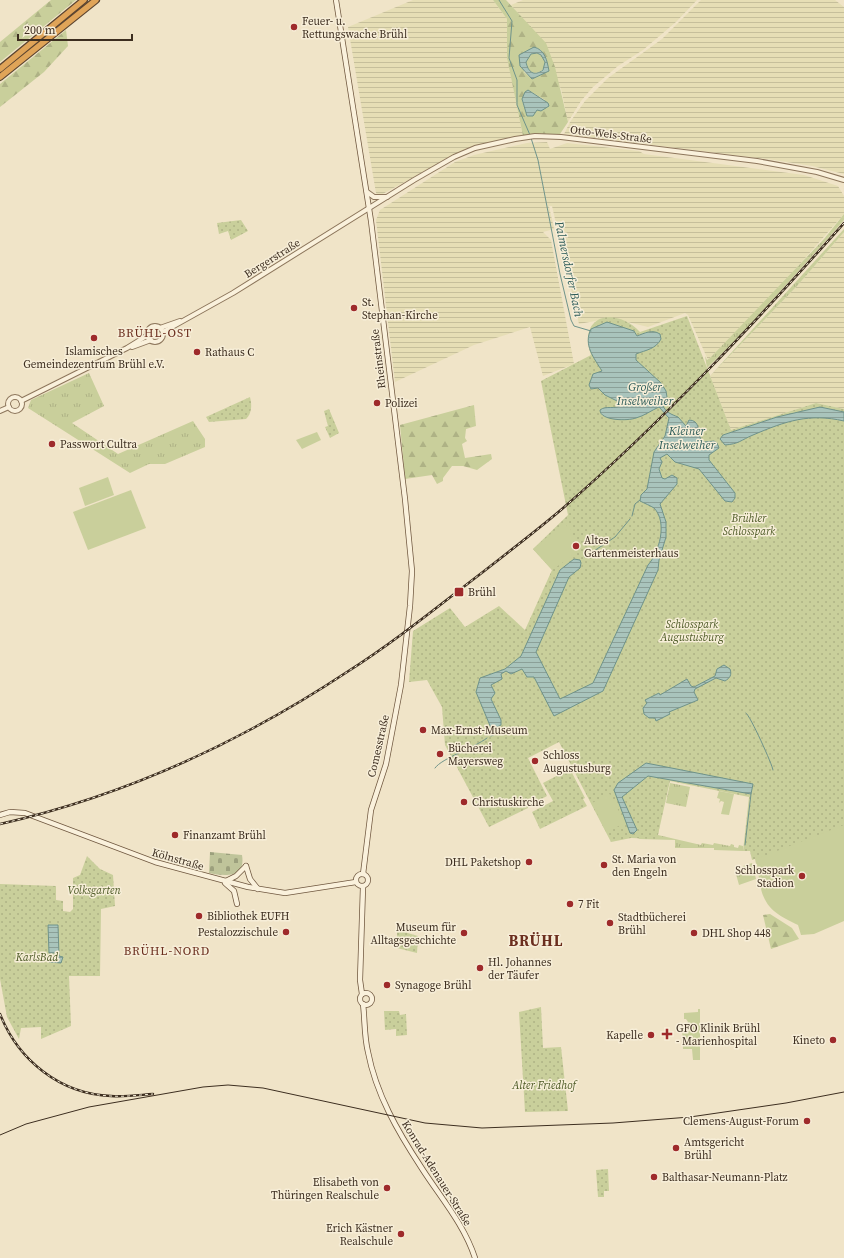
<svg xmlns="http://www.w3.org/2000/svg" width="844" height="1258" font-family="'Source Serif 4',serif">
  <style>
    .farmland { fill: url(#farmland-rules) }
    .grass { fill: url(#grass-tufts) }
    .forest { fill: url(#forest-firs); fill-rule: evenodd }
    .cemetery { fill: url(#cemetery-stones) }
    .park { fill: url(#park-dots) }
    .garden { fill: #c9cf9b }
    .water { fill: url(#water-rules); stroke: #6f938a; fill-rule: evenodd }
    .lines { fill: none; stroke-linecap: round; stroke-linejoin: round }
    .stream { stroke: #6f938a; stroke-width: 1 }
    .tertiary-casing { stroke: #8d765c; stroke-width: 6 }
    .secondary-casing { stroke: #6f573f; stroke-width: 6 }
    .motorway-casing { stroke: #5b4430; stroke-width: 8 }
    .tertiary { stroke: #faf1dc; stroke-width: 4 }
    .secondary { stroke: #faf1dc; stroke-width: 4.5 }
    .motorway { stroke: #e0a458; stroke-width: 5.5 }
    .tram { stroke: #3d2e20; stroke-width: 1 }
    .rail-casing { stroke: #3d2e20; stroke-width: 2.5 }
    .rail { stroke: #f7eed8; stroke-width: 1; stroke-dasharray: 3; stroke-linecap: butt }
    .poi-dot { fill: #9e2a2b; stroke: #f7eed8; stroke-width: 1.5 }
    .labels { text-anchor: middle; stroke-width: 3; stroke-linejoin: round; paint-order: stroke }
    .poi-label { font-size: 11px; fill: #3d2e20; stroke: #f7eed8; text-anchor: start }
    .street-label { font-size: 11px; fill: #3d2e20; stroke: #f7eed8 }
    .park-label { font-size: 11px; font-style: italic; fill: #4d5a26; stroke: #f7eed8 }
    .water-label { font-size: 12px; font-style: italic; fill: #2f5d5a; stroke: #f7eed8 }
    .neighbourhood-label { font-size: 12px; letter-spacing: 1px; fill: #6b2e1e; stroke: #f7eed8 }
    .district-label { font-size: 15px; font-weight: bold; letter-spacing: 1px; fill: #6b2e1e; stroke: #f7eed8 }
  </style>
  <defs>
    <pattern id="farmland-rules" width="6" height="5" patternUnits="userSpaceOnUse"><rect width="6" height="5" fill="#e6deb5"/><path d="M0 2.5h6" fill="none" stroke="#c6bf9b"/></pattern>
    <pattern id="grass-tufts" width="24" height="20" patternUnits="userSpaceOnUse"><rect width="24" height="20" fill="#c9cf9b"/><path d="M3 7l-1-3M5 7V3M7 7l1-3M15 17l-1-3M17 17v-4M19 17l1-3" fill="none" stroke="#aeb285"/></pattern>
    <pattern id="forest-firs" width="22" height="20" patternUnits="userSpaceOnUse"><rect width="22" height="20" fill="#c9cf9b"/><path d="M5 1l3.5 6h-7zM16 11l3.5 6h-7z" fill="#aeb285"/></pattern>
    <pattern id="cemetery-stones" width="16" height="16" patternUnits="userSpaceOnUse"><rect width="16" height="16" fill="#bfc49a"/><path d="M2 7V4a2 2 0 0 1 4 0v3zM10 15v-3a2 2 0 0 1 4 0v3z" fill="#9ca07d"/></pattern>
    <pattern id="park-dots" width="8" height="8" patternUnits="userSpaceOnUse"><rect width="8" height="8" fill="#c9cf9b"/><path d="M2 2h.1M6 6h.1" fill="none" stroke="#aeb285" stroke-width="1.8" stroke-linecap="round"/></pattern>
    <pattern id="water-rules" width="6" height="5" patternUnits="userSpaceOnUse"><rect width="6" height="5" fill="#a9c4bc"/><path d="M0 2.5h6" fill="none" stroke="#8ba098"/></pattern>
  </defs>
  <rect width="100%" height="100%" fill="#f0e4c8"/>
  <!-- farmland -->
  <g class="farmland">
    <polygon points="413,0 493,0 507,19 507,58 523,136 452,156 379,196 376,193 348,27"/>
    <polygon points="523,0 697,0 676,22 643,50 618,66 593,87 581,101 568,122 561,89 527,24 511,5"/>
    <polygon points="701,0 835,0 844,7 844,174 812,166 774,160 564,134 570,122 585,101 608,78 662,39"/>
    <polygon points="547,142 550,149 567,143 639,151 644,154 804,175 838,186 844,196 844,214 784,282 708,360 688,315 685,313 648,327 611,318 579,324 552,206 549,206 554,229 543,232 551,240 574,364 543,376 530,327 474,345 395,382 376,220 380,210 455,162 474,155 527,143"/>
    <polygon points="844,232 844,409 816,403 731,430 710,376 797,286"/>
  </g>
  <!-- grass -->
  <g class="grass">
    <polygon points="844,214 844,220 832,234 740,336 707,368 705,356 707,360 710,358 824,239"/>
    <polygon points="844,229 844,232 797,286 710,376"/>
    <polygon points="89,373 104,406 72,423 118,454 193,421 205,439 205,447 165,464 149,464 130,473 28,408 31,400"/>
    <polygon points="670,783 690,787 686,807 666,803"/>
    <polygon points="660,824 658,835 701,845 702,843 713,845 714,843 730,846 731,844 734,845 734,847 738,848 739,845 743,846 743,851 714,850 714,848 675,848 675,840 638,839"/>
    <polygon points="752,863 756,879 739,885 736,874 744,872 743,866"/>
  </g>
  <!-- forest -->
  <g class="forest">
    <polygon points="51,0 76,0 0,62 0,42"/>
    <path d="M493 0H506L546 43 555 67 568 122 560 134 523 136 507 58V19ZM540 49 549 70 532 79 524 72 525 51ZM528 90 545 100 527 116 522 100Z"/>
    <polygon points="66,30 68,46 44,72 0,107 0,84"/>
    <circle cx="535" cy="63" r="10"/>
    <polygon points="474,405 476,426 466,429 465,438 467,441 462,444 465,458 491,454 492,459 477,470 463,466 452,466 443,478 443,481 437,484 432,475 405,479 400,425"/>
    <polygon points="770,914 792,928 799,939 771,949 763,915"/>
  </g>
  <!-- cemetery -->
  <path class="cemetery" d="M210 852 242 855C246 879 224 876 209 873Z"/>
  <!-- park -->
  <g class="park">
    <polygon points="241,220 248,231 231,240 228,231 219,234 217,223"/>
    <path d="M687 316 731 430 816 403 844 409V828L756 864 755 859 752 860 750 851H743L749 797 670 781 657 839 631 838 611 842 559 742 528 758 547 796 528 806V808L489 827 445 745 442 707 427 680 409 682 413 631 450 608 465 627 499 606 525 630 552 570 533 549 568 515 541 381 591 355C577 313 617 307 640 332Z"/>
    <path d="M250 397C252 405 252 413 246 419L209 422 206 417Z"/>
    <polygon points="329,409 339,433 330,438 325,427 328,426 324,411"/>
    <polygon points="570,769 585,798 583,799 587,806 540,829 532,812 553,801 543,783"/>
    <polygon points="87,856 100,869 113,875 115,906 101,909 100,976 69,976 71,1026 41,1039 41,1027 21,1028 19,1039 7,1017 0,979 0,884 56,886 56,900 63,901 63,911 70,912 73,909 73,878 80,875"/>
    <polygon points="397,930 418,936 417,953 397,948"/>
    <polygon points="541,1007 543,1048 561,1047 568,1111 525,1112 519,1012"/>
    <polygon points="384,1011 399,1011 400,1015 406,1014 407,1035 396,1036 396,1029 385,1030"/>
    <polygon points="608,1169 609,1191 604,1191 604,1197 598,1197 596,1170"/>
  </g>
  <!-- garden -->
  <g class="garden">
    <polygon points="317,432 321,440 302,449 296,440"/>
    <polygon points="108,477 114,495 85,506 79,488"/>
    <polygon points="131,490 146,528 88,550 73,512"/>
    <polygon points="566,521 567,527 570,526 576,553 552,570 533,549"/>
    <polygon points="719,791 734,794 729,815 721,814 724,802 721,801 719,803 720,799 717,798"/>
    <polygon points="610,794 625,823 606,832 592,803"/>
    <path d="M844 825V921L814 934 801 935 798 925C779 916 764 909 760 884 758 875 758 868 756 859Z"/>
    <polygon points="698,1009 700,1009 700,1060 693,1060 692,1049 683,1049 682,1025 686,1025 688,1022 686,1019 684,1019 684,1013 698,1012"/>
  </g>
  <!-- water -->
  <g class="water">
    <path d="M534 47C545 50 547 60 549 71L532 79 520 66 519 55ZM537 53 541 55 545 62 543 70C534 77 528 72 526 62L531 54Z"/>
    <polygon points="528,90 548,103 549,106 541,111 537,110 533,116 527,116 522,99 525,92"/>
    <path d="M607 322 634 331 637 336C645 333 652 329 660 334L661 339C656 349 646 350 636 354V360L661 383 666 391 667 397 662 404C666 413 671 414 678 417L686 426 689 420C700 420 698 432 701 440L704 442 714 441 717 443 719 448 709 455V460L735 493V498L732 502 725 501 699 469 675 462 667 454 660 458 662 462 659 469 662 478 665 479 672 475 677 478V484L660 504 666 522V537L659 560 658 570 603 691 554 716 534 677H527L522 669 511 674 506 671 501 674 502 679 491 685 495 693 491 699 501 720V725L495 728H491L476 692 480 678 505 669 521 656 560 570 574 559 580 560 581 563 580 568 569 577 536 652 560 699 593 683 648 565C659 553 668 522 654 508 651 506 644 503 640 501L641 495 647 489 654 452 665 436 669 418 659 407C652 410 644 416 636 418 628 421 600 421 600 410 606 405 615 410 621 405V403L605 395 598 388 591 389 589 385 593 374 602 371C594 358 583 345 591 329Z"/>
    <path d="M820 407 844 412V421C809 413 786 421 753 435 741 440 739 444 725 445L720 439 723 435 777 417Z"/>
    <path d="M724 665 730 669C732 675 730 678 725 681L716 678 695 689 694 692 698 700 669 712 670 714 656 721 655 718H649L644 714 643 708 647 703 645 700 659 693 660 695 687 679 691 686 694 687 715 676 717 669Z"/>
    <polygon points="646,763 753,784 751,794 648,776 622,797 637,830 633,834 630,833 614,790 618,783"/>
    <polygon points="48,925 58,925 59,956 63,957 61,963 49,962 50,956 57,955 57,953 49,953"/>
  </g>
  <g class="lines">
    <!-- stream -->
    <g class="stream">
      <polyline points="499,0 512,21 509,58 517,80 517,105 530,135"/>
      <polyline points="531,138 538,160 560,274 571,320 574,326 591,331"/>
      <polyline points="632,516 635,504 640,500"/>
      <polyline points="585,557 615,537 630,519"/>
      <path d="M746 713C750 715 773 766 773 770"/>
      <polyline points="491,736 506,730"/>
      <path d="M435 768C442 758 474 748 487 738"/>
      <polyline points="745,845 751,794"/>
    </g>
    <defs>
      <g id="tertiary">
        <polyline points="367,192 374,197 387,197"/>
        <circle cx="155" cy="334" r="8"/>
        <polyline points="160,328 180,321"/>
        <polyline points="163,332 233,293 414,180 454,157 475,148 515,139 535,136 561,137 757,161 817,172 844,180"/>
        <polyline points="132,347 151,340"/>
        <circle cx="15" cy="404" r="7"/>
        <polyline points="21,401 127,348 148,335"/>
        <polyline points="0,411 9,407"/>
      </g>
      <g id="secondary">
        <polyline points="336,0 371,221 405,499 412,571 410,606 401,685 386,764 371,810 363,874"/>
        <polyline points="0,815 10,812 25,813 155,862 248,887 285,893 356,882"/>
        <polyline points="246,866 250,879 258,889"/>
        <circle cx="362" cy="880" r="6"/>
        <polyline points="226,881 236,876 246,866"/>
        <polyline points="225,883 234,891 237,904"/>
        <circle cx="366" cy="999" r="6"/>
        <polyline points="362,994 360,980 363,887"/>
        <path d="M363 1004C365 1020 364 1036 368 1052 376 1094 398 1132 421 1167 440 1197 464 1224 475 1258"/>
      </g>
      <g id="motorway">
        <polyline points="0,69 84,0"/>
        <polyline points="0,77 96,0"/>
      </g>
    </defs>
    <!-- tertiary casing -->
    <use href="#tertiary" class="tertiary-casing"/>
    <!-- secondary casing -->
    <use href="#secondary" class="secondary-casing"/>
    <!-- motorway casing -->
    <use href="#motorway" class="motorway-casing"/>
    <!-- tertiary -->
    <use href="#tertiary" class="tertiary"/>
    <!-- secondary -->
    <use href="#secondary" class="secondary"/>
    <!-- motorway -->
    <use href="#motorway" class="motorway"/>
    <!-- tram -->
    <polyline class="tram" points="0,1135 26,1124 89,1107 203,1087 228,1085 263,1088 425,1123 482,1128 613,1123 690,1117 786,1103 844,1092"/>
    <defs>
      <g id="rail">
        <path d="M0 824C124 796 241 742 347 672 393 643 436 608 479 575 507 553 535 532 562 509 663 421 755 323 844 223"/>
        <path d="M0 1014C18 1060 60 1094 111 1096 125 1097 139 1095 153 1094"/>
      </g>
    </defs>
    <!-- rail casing -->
    <use href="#rail" class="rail-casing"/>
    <!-- rail -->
    <use href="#rail" class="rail"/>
  </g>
  <!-- markers -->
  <g class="poi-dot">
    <circle cx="294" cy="27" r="4"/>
    <circle cx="354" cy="308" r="4"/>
    <circle cx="94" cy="338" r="4"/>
    <circle cx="197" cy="352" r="4"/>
    <circle cx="377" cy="403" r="4"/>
    <circle cx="52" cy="444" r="4"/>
    <circle cx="576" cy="546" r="4"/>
    <rect x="454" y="587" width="10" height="10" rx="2"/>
    <circle cx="423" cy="730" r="4"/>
    <circle cx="440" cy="754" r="4"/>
    <circle cx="535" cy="761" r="4"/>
    <circle cx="464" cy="802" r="4"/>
    <circle cx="175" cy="835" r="4"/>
    <circle cx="529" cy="862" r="4"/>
    <circle cx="604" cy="865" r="4"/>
    <circle cx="802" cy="876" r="4"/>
    <circle cx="570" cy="904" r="4"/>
    <circle cx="199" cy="916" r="4"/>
    <circle cx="610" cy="923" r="4"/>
    <circle cx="286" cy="932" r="4"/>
    <circle cx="464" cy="933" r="4"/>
    <circle cx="694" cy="933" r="4"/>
    <circle cx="480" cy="968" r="4"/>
    <circle cx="387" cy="985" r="4"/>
    <path d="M665 1028h4v4h4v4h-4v4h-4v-4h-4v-4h4z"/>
    <circle cx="651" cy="1035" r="4"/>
    <circle cx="833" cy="1040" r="4"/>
    <circle cx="807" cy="1121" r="4"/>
    <circle cx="676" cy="1148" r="4"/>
    <circle cx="654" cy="1177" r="4"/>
    <circle cx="387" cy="1188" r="4"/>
    <circle cx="401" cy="1234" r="4"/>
  </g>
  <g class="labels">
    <!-- poi labels -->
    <g class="poi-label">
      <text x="302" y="25">Feuer- u.<tspan x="302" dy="13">Rettungswache Brühl</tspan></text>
      <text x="362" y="306">St.<tspan x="362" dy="13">Stephan-Kirche</tspan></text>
      <text x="94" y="355" text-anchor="middle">Islamisches<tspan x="94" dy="13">Gemeindezentrum Brühl e.V.</tspan></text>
      <text x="205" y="356">Rathaus C</text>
      <text x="385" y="407">Polizei</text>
      <text x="60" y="448">Passwort Cultra</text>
      <text x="584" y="544">Altes<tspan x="584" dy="13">Gartenmeisterhaus</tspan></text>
      <text x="468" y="596">Brühl</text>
      <text x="431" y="734">Max-Ernst-Museum</text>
      <text x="448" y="752">Bücherei<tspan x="448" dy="13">Mayersweg</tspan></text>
      <text x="543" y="759">Schloss<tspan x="543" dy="13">Augustusburg</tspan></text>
      <text x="472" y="806">Christuskirche</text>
      <text x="183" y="839">Finanzamt Brühl</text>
      <text x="612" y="863">St. Maria von<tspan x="612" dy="13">den Engeln</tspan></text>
      <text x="521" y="866" text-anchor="end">DHL Paketshop</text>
      <text x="794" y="874" text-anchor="end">Schlosspark<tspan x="794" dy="13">Stadion</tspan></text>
      <text x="578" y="908">7 Fit</text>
      <text x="207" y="920">Bibliothek EUFH</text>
      <text x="618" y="921">Stadtbücherei<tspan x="618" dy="13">Brühl</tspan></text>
      <text x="456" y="931" text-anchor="end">Museum für<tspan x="456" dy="13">Alltagsgeschichte</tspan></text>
      <text x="278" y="936" text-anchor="end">Pestalozzischule</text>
      <text x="702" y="937">DHL Shop 448</text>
      <text x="488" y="966">Hl. Johannes<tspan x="488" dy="13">der Täufer</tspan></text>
      <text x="395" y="989">Synagoge Brühl</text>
      <text x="676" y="1032">GFO Klinik Brühl<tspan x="676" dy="13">- Marienhospital</tspan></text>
      <text x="643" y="1039" text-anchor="end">Kapelle</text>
      <text x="825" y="1044" text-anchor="end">Kineto</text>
      <text x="799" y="1125" text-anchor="end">Clemens-August-Forum</text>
      <text x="684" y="1146">Amtsgericht<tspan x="684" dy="13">Brühl</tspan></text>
      <text x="662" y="1181">Balthasar-Neumann-Platz</text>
      <text x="379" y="1186" text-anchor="end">Elisabeth von<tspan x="379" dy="13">Thüringen Realschule</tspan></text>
      <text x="393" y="1232" text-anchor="end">Erich Kästner<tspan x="393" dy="13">Realschule</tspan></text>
    </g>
    <!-- street labels -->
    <g class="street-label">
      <text transform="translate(611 134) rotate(7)" y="4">Otto-Wels-Straße</text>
      <text transform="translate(272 258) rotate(-32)" y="4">Bergerstraße</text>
      <text transform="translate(378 359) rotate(-97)" y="4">Rheinstraße</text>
      <text transform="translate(378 746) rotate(-77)" y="4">Comesstraße</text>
      <text transform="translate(178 859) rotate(16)" y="4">Kölnstraße</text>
      <text transform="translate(437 1173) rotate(58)" y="4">Konrad-Adenauer-Straße</text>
    </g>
    <!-- park labels -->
    <g class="park-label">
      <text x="749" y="522">Brühler<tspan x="749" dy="13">Schlosspark</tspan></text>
      <text x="692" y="628">Schlosspark<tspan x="692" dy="13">Augustusburg</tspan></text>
      <text x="94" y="894">Volksgarten</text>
      <text x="37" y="961">KarlsBad</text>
      <text x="544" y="1089">Alter Friedhof</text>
    </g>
    <!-- water labels -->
    <g class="water-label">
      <text transform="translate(569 269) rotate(78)" y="4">Palmersdorfer Bach</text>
      <text x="645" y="391">Großer<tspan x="645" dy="14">Inselweiher</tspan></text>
      <text x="687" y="435">Kleiner<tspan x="687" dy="14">Inselweiher</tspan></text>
    </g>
    <!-- neighbourhood labels -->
    <g class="neighbourhood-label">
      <text x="155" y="337">BRÜHL-OST</text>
      <text x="167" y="955">BRÜHL-NORD</text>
    </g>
    <!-- district labels -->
    <g class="district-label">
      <text x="536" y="946">BRÜHL</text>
    </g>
  </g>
  <!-- scale -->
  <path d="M18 34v6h114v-6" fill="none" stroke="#3d2e20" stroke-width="2"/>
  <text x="24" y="34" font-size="12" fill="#3d2e20" stroke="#f7eed8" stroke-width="3" paint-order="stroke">200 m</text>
</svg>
